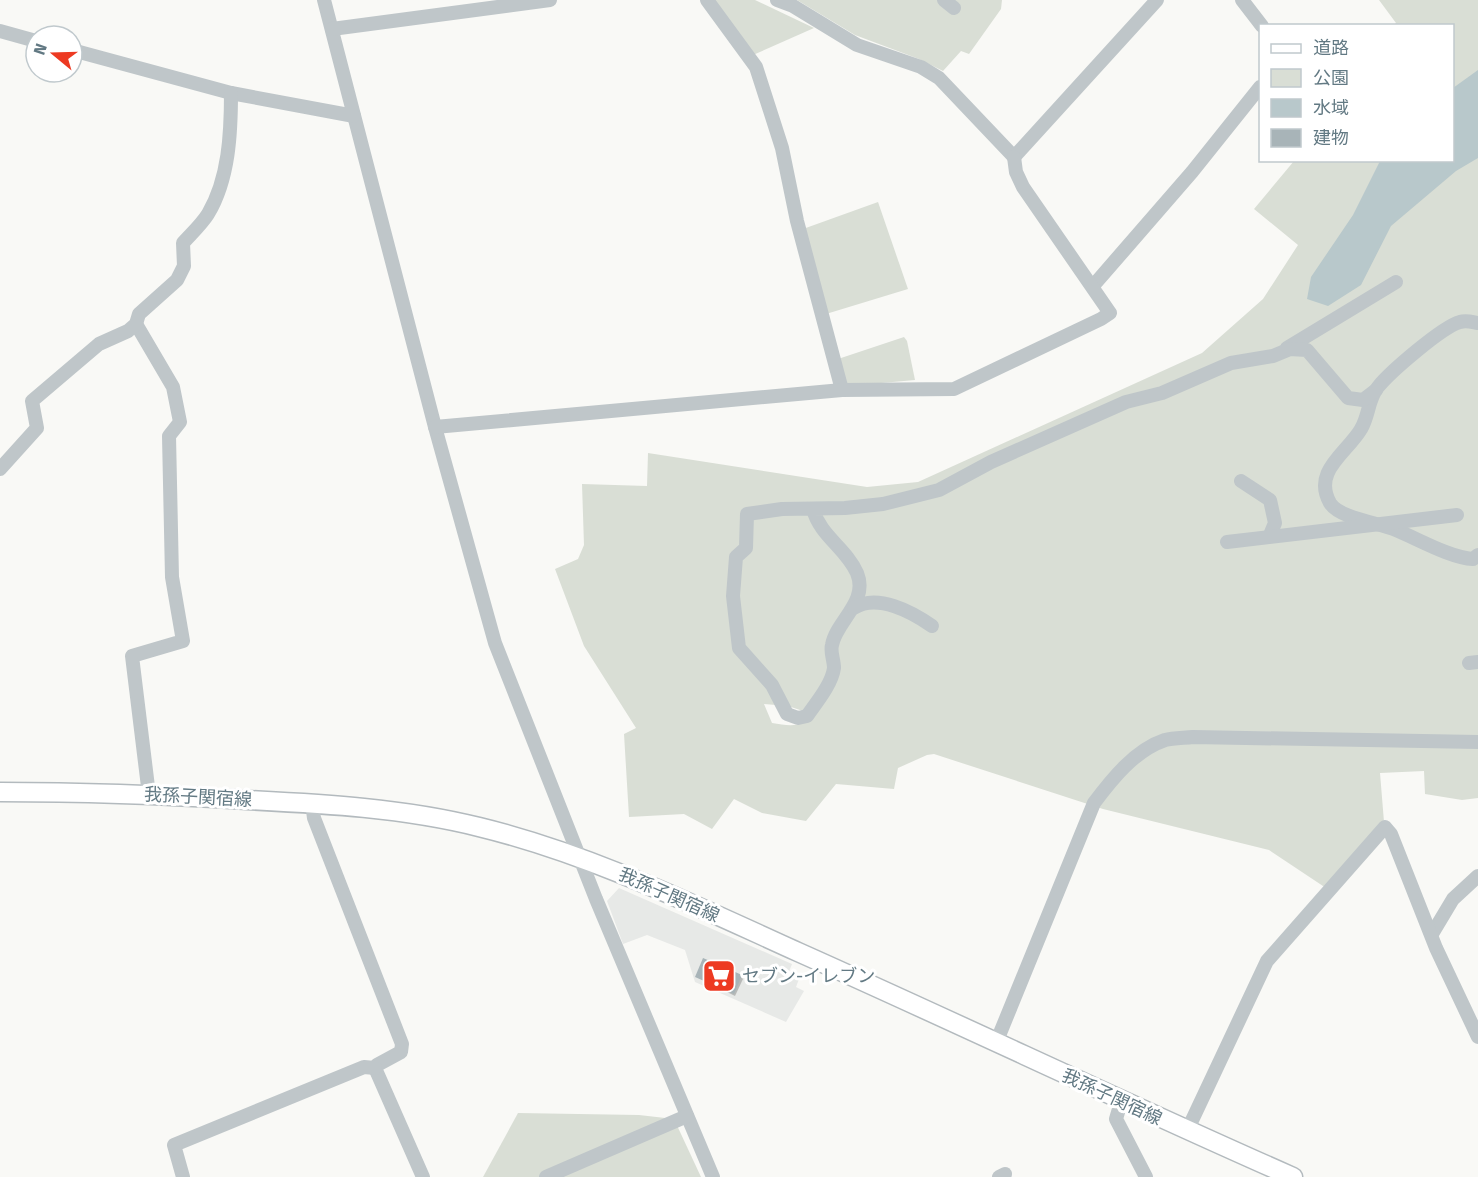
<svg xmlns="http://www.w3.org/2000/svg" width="1478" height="1177" font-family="'Fira Sans','Noto Sans JP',sans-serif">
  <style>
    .built { fill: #e7e9e7 }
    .green { fill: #d9ded5; fill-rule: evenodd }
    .water { fill: #b8c8cb }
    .shadow { fill: #0003 }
    .building { fill: #a8b4b8 }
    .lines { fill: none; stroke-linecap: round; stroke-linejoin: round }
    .major-casing { stroke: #b3babe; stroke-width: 21 }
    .minor { stroke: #bfc6c9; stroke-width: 14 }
    .major { stroke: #fff; stroke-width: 18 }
    .labels { text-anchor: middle; stroke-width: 6; stroke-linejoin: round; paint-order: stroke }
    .street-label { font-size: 18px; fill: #627983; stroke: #fff }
    .poi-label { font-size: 18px; fill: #627983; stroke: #fff; text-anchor: start }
  </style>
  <rect width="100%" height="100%" fill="#f9f9f6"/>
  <!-- built -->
  <polygon class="built" points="619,888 792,964 788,974 799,979 796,987 804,991 786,1022 695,982 685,950 647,935 623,944 607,901"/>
  <!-- green -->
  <g class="green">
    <polygon points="711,0 755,0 814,28 753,55"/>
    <polygon points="797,0 1002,0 1001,9 969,54 961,51 943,71 919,59 855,35"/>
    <path d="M1379 0H1478V798L1462 800 1425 794 1424 771 1380 773 1384 822 1326 888 1269 850 1103 809 934 754 927 755 898 768 894 789 836 784 806 821 762 813 734 799 712 829 684 814 629 817 624 734 636 728 584 646 555 569 578 559 584 545 582 484 647 486 648 453 867 487 918 482 1202 353 1263 299 1298 245 1254 209 1294 161 1452 160V26L1394 25 1396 23ZM764 704 788 706 815 715C802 728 789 726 772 723Z"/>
    <polygon points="878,202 908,289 826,314 803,229"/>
    <polygon points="904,337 907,341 915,380 848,386 838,359"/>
    <polygon points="518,1113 639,1115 674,1119 701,1177 483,1177"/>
  </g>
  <!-- water -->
  <polygon class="water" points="1478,70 1478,158 1456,171 1391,226 1361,285 1328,306 1307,299 1311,277 1353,215 1380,161 1452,160 1453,88"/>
  <!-- shadow -->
  <polygon class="shadow" points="697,977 741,977 743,979 735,996"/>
  <!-- building -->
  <polygon class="building" points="703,958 742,975 734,994 695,977"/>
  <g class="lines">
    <defs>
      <path id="major" d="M0 792C83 792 165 795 247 800 325 804 403 808 479 827 590 854 694 905 798 952 964 1026 1127 1104 1293 1177"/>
    </defs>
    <!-- major casing -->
    <use href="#major" class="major-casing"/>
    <!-- minor -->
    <g class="minor">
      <polyline points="324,0 435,427 495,643 596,899 713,1177"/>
      <polyline points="707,0 756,67 782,148 797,221 842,390"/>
      <polyline points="777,0 793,6 857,45 921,67 939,78 1014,157 1157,0"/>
      <polyline points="944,0 954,8"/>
      <polyline points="1242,0 1262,26"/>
      <polyline points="332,29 550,0"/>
      <polyline points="0,31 36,41"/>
      <polyline points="72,50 231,93 354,116"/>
      <polyline points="1093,286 1192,172 1260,87"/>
      <path d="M1478 323C1472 322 1466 320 1460 322 1442 327 1390 372 1378 387 1368 399 1369 416 1361 429 1347 453 1312 471 1330 503 1339 518 1379 523 1396 530 1418 539 1451 558 1473 559L1478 555"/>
      <polyline points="136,324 173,387 180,422 169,436 172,577 183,641 132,656 149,795"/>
      <polyline points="1287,348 1396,282"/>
      <polyline points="435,427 842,390 954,389 1101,319 1110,313 1023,187 1016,172 1014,157"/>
      <path d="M0 469 37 428 32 401 99 344 128 331 136 324 139 314 177 280 184 266 183 243C191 234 201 225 208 214 229 179 231 133 231 93"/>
      <polyline points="1241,481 1270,500 1275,523 1270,535"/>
      <path d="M813 509C820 536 846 548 857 573 869 602 836 621 832 645 830 652 834 660 834 668 832 684 816 703 807 716L798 718 787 714 772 685 739 648 733 596 736 557 746 548 747 514 782 509 845 508 883 504 939 490 991 462 1126 402 1162 393 1231 363 1273 356 1290 349 1307 350 1348 398 1363 400 1376 390"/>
      <polyline points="1227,542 1457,515"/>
      <path d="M854 608C877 593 912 612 932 626"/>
      <polyline points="1469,663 1478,662"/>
      <polyline points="312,803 314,818 402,1044 401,1052 377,1065 375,1068 423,1177"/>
      <polyline points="1432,934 1453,899 1478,876"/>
      <path d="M996 1043 1094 803C1112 779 1135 750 1165 740 1173 738 1184 738 1193 737L1478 742"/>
      <polyline points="1121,1102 1116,1119 1146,1177"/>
      <polyline points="1187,1131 1267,961 1385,827 1391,834 1436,948 1478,1037"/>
      <polyline points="183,1177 174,1145 364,1067 375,1068"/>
      <polyline points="546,1177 687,1116"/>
      <polyline points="999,1177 1005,1174"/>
    </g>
    <!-- major -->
    <use href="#major" class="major"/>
  </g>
  <!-- icons -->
  <defs>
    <symbol id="supermarket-square" viewBox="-11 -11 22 22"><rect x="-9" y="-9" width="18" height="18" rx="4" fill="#ed3a22" stroke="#fff"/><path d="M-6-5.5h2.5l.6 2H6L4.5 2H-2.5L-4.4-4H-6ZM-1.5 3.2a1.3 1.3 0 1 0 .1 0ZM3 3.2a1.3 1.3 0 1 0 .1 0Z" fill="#fff"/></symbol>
  </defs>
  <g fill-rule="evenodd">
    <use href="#supermarket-square" x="700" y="957" width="38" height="38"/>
  </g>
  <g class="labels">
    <!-- street labels -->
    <g class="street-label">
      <text transform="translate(198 797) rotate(3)" y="6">我孫子関宿線</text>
      <text transform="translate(669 895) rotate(24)" y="6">我孫子関宿線</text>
      <text transform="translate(1112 1097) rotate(25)" y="6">我孫子関宿線</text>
    </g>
    <!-- poi labels -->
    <g class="poi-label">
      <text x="742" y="982">セブン-イレブン</text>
    </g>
  </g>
  <!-- legend -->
  <rect x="1259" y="24" width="195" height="138" fill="#ffffff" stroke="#c0c9cd" stroke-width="1.5"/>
  <rect x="1271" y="44" width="30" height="9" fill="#ffffff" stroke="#c0c9cd" stroke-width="1.5"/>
  <text x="1313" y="54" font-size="18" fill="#627983">道路</text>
  <rect x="1271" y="69" width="30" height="18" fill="#d9ded5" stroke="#c0c9cd" stroke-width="1.5"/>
  <text x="1313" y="84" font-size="18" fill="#627983">公園</text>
  <rect x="1271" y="99" width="30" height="18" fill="#b8c8cb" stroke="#c0c9cd" stroke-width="1.5"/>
  <text x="1313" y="114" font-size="18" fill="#627983">水域</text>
  <rect x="1271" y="129" width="30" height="18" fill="#a8b4b8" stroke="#c0c9cd" stroke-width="1.5"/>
  <text x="1313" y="144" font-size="18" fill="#627983">建物</text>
  <!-- north arrow -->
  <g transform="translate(54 54) rotate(289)"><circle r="28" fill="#ffffff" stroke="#c0c9cd" stroke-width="1.5"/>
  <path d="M0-4.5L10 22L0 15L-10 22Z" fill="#ed3a22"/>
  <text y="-9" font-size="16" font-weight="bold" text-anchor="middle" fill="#627983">N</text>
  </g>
</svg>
